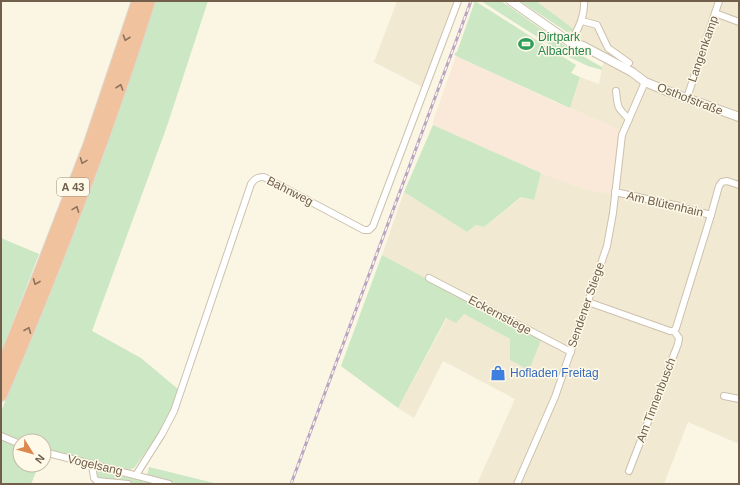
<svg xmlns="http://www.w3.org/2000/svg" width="740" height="485" font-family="Arial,sans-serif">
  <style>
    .residential { fill: #f1e9d2 }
    .commercial { fill: #fae8d8 }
    .green { fill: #cbe7c3 }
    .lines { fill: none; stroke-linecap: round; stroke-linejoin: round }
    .minor-casing { stroke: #cdc1ae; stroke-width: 8 }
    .tertiary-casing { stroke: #cdc1ae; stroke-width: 10 }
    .motorway-casing { stroke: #ddd9d4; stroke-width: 14 }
    .minor { stroke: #fff; stroke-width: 6 }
    .tertiary { stroke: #fff; stroke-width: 8 }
    .motorway { stroke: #f1c29e; stroke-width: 12 }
    .rail-casing { stroke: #baa3c3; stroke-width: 3 }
    .rail { stroke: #fef9e9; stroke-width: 1.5; stroke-dasharray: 4.5; stroke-linecap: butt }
    .oneway { stroke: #8b735c }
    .labels { text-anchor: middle; stroke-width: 3; stroke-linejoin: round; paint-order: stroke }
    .shield { fill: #fef9e9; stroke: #9b8d7a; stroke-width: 1 }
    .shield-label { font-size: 11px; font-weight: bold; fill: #715f4b }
    .leisure-label { font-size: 12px; fill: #27864d; stroke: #fef9e9; text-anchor: start }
    .street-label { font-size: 12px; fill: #715f4b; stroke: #fef9e9 }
    .shop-label { font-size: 12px; fill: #366cbe; stroke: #fef9e9; text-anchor: start }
  </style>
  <rect width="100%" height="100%" fill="#faf6e3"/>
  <!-- residential -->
  <g class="residential">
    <polygon points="397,1 454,1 422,87 374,62"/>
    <polygon points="536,1 739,1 739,444 688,422 664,484 477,484 515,399 443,361 414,418 398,408 447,318 464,314 510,339 510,360 541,340 382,255 404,192 467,232 476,225 484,227 522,197 534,200 541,173 590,191 617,144 620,130 570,108 580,77 599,84 602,67 605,59 606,52 575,40 567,32 575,30"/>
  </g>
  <!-- commercial -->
  <polygon class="commercial" points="456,56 553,101 621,130 617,144 611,194 590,191 541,173 433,125 433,121"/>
  <!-- green -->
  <g class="green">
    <polygon points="153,1 208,1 167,126 92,331 141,358 179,390 172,411 160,433 134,468 127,471 44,449 44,441 21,441 1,433 1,412 57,269"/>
    <polygon points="475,1 576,65 571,73 580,77 570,108 456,56 454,54 457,52"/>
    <polygon points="481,1 501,1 570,49 602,67 602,70 588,66 569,57"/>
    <polygon points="520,1 536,1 575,30 567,32"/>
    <polygon points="433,125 541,173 534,200 521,197 484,227 476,225 467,232 404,192"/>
    <polygon points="1,238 39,254 1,353"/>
    <polygon points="382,255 541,340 529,370 510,360 510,339 464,314 456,323 446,318 398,408 341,366"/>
    <polygon points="1,440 20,448 20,465 39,465 31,484 1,484"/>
    <polygon points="149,467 218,484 179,484 147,476"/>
    <path d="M98 469 156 484C136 484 118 481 98 480L95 474Z"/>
  </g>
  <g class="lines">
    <defs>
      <g id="minor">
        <polyline points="715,13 739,22"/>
        <polyline points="582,21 597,25 608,48 629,63"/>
        <path d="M571 42C578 29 585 16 584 1"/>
        <path d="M616 91C618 109 617 107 629 119"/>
        <polyline points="687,98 719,1"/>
        <polyline points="615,192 679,206 683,208 711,215 719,186 722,182 727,181 739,185"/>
        <polyline points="429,278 571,352"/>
        <polyline points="588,302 670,331 674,331 679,338 678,344 629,471"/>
        <polyline points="674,331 676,328 711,215"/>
        <polyline points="724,396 739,399"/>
        <polyline points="1,436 20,444"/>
        <polyline points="44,452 169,484"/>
        <polyline points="92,465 94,478 97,481 128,484"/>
        <path d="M136 475 162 434 174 411 251 184C255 178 258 177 264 177L364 230H369L373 226 458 1"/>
        <polyline points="517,484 555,397 607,246 613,213 622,135 645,82"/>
      </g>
      <g id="tertiary">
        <polyline points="511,1 574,45"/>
        <polyline points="571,42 583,46 632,72 645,82 667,91 739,117"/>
      </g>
      <g id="motorway">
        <polyline points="1,370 43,265 89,146 138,1"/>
        <path d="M1 395C56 266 107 135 149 1"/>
      </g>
    </defs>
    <!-- minor casing -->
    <use href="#minor" class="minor-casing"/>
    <!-- tertiary casing -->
    <use href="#tertiary" class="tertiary-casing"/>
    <!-- motorway casing -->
    <use href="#motorway" class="motorway-casing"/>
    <!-- minor -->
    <use href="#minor" class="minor"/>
    <!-- tertiary -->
    <use href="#tertiary" class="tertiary"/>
    <!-- motorway -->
    <use href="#motorway" class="motorway"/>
    <defs>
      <polyline id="rail" points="291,484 471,1"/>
    </defs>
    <!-- rail casing -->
    <use href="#rail" class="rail-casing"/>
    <!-- rail -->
    <use href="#rail" class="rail"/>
  </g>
  <!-- one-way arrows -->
  <defs><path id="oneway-chevron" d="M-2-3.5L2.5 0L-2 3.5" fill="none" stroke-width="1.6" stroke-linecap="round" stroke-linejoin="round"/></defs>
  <g class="oneway">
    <use href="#oneway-chevron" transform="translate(126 38) rotate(109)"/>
    <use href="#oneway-chevron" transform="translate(120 87) rotate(-71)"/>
    <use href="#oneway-chevron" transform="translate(83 161) rotate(111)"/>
    <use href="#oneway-chevron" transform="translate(76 209) rotate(-69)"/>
    <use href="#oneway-chevron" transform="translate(36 282) rotate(112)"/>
    <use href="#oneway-chevron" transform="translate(28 330) rotate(-68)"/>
  </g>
  <!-- icons -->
  <defs>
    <symbol id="stadium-bare" viewBox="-9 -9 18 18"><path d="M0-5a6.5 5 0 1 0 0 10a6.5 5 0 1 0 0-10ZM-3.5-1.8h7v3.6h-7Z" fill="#2e9e5b" stroke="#fef9e9" stroke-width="2.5" paint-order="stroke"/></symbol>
    <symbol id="shop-bare" viewBox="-9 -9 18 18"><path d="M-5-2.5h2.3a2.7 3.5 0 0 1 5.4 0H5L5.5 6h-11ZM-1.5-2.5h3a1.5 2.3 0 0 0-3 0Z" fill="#3f7fe0" stroke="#fef9e9" stroke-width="2.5" paint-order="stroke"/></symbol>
  </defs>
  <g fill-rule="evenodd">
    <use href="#stadium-bare" x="515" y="33" width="22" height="22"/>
    <use href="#shop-bare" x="487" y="362" width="22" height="22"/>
  </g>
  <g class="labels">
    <!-- shield labels -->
    <rect class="shield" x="57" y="178" width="32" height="18" rx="3"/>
    <g class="shield-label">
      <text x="73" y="191">A 43</text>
    </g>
    <!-- leisure labels -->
    <g class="leisure-label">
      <text x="538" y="41">Dirtpark<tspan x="538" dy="14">Albachten</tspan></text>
    </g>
    <!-- street labels -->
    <g class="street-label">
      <text transform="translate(703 49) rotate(-71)" y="4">Langenkamp</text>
      <text transform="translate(690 99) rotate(21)" y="4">Osthofstraße</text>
      <text transform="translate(290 191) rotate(27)" y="4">Bahnweg</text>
      <text transform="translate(665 204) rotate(13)" y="4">Am Blütenhain</text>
      <text transform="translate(586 305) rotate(-71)" y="4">Sendener Stiege</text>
      <text transform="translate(500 315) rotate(28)" y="4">Eckernstiege</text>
      <text transform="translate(656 400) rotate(-69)" y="4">Am Tinnenbusch</text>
      <text transform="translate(95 465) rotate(13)" y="4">Vogelsang</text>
    </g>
    <!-- shop labels -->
    <g class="shop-label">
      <text x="510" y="377">Hofladen Freitag</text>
    </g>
  </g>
  <!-- border -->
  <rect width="740" height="485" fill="none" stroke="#715f4b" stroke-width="4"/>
  <!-- north arrow -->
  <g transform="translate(32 453) rotate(127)"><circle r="19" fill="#fef9e9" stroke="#c6bbaa"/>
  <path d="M0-3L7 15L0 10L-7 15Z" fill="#dc8950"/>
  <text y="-6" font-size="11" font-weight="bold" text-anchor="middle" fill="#715f4b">N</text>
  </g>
</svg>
